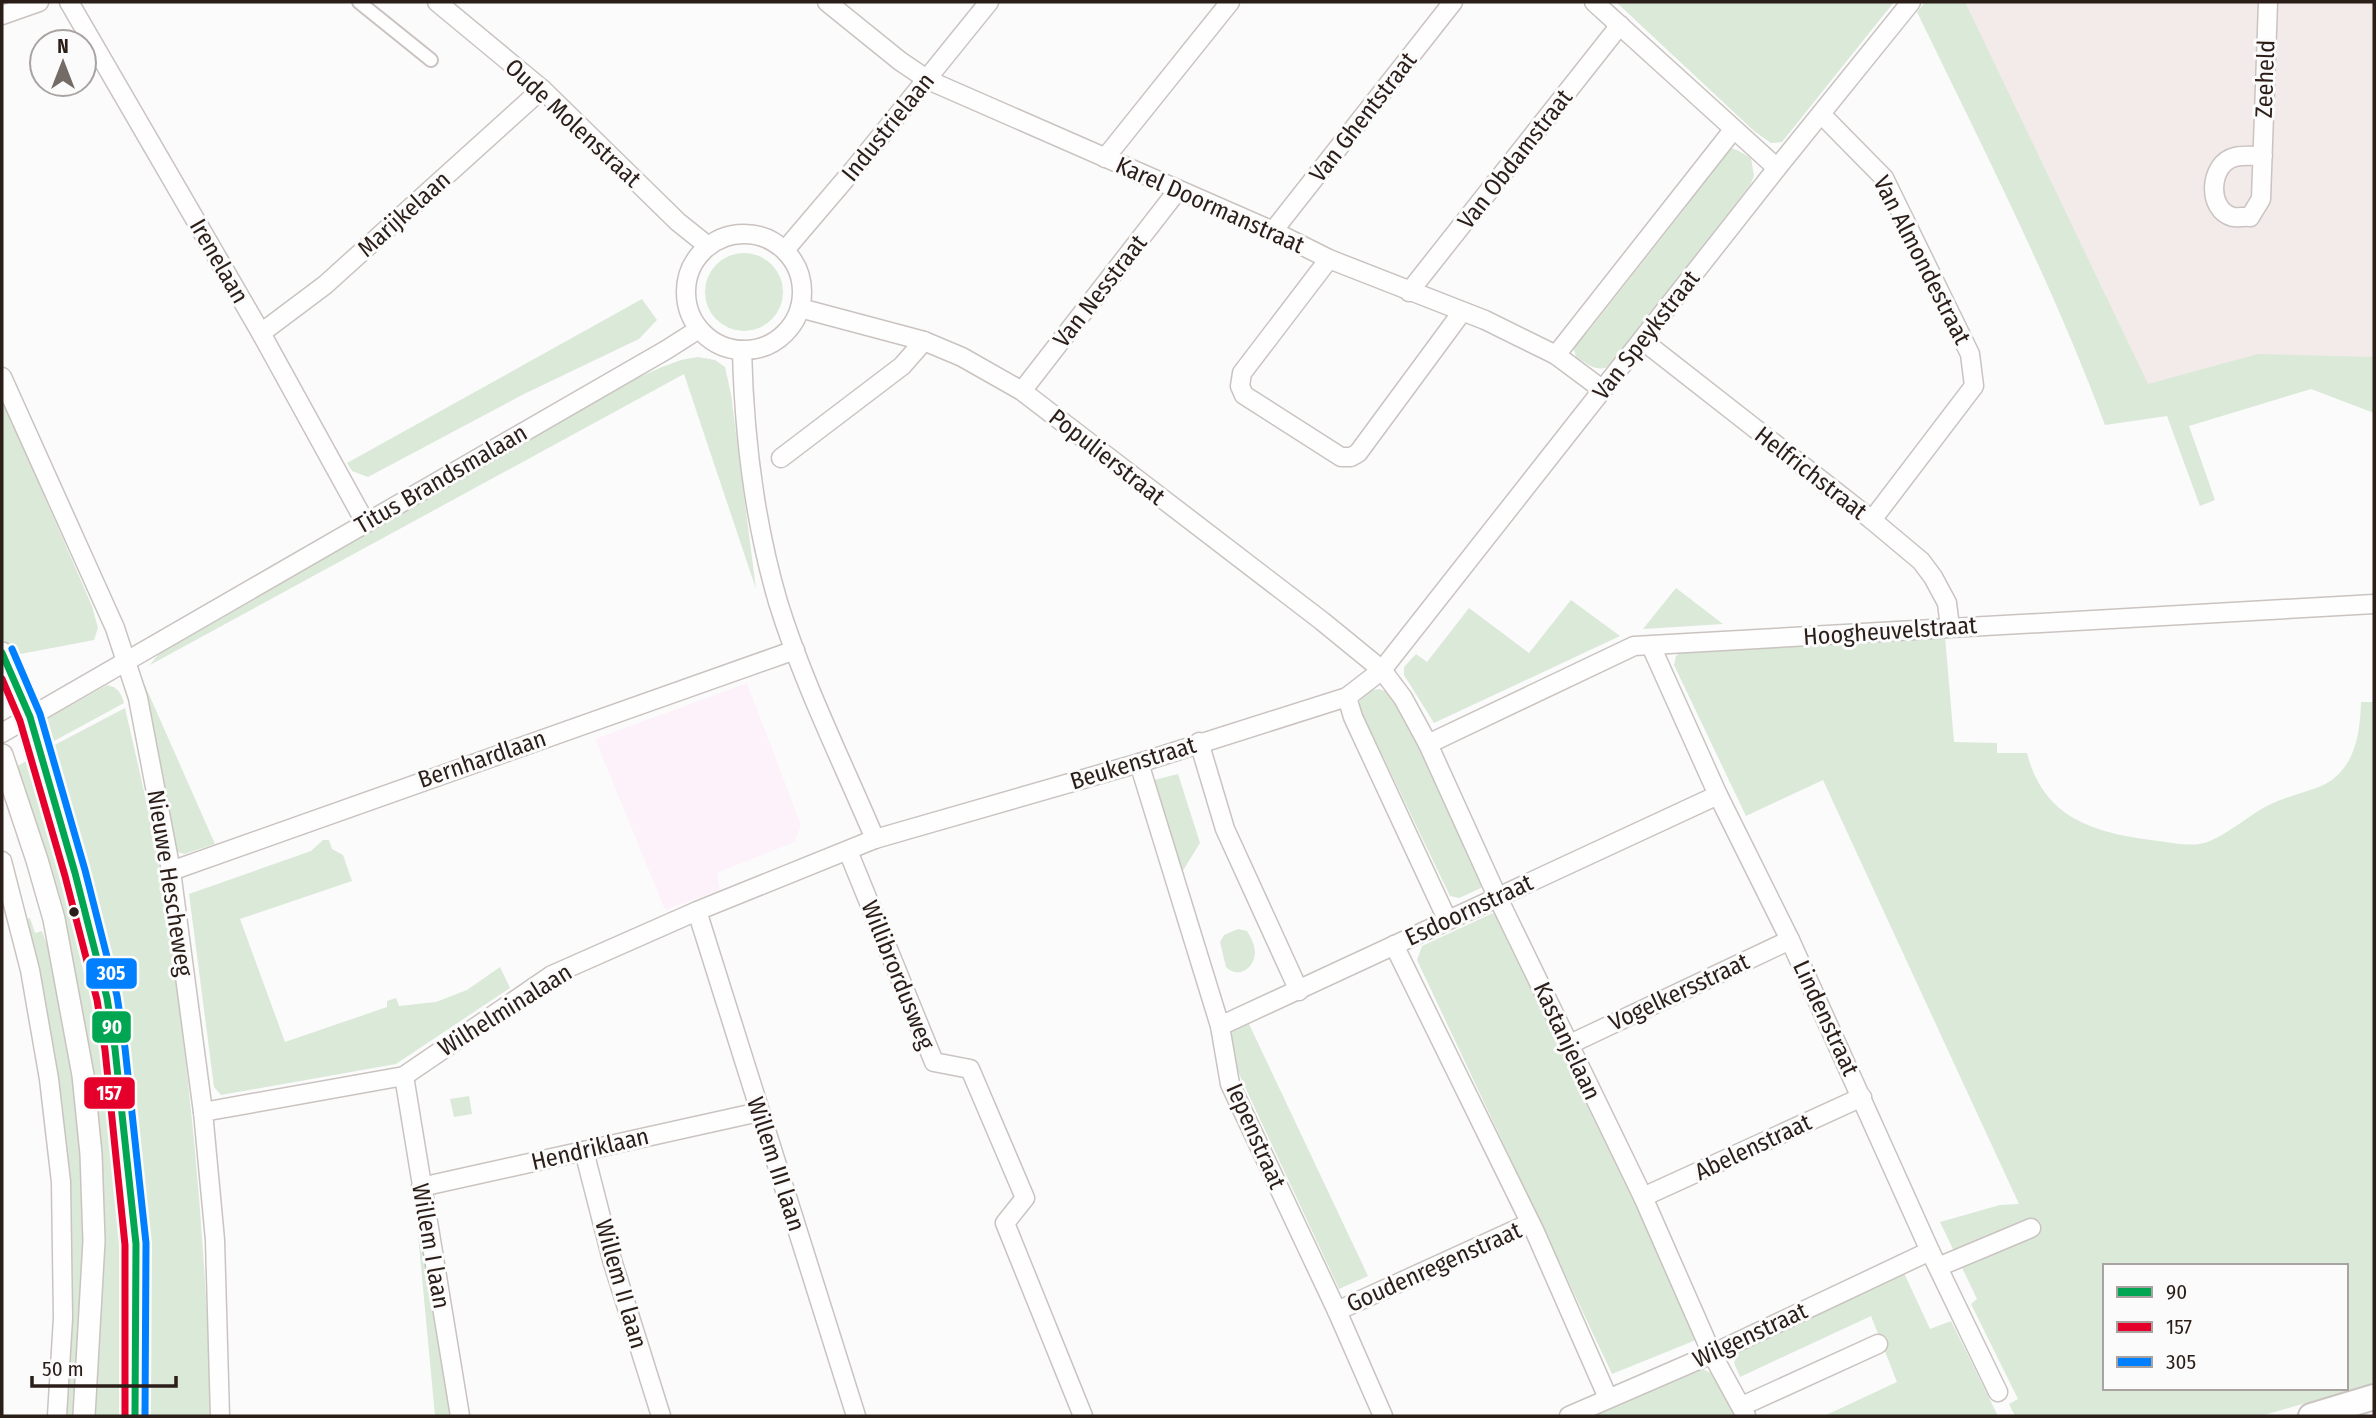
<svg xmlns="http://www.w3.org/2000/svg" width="2376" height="1418" font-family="'Fira Sans Condensed',sans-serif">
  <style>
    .built { fill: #f2ebe9 }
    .education { fill: #fdf2fa }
    .green { fill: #dae9d8; fill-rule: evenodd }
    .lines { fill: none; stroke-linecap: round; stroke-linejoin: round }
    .pedestrian-casing { stroke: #cac3c0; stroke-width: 16 }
    .minor-casing { stroke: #cac3c0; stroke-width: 21 }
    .tertiary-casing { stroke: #cac3c0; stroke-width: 24 }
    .secondary-casing { stroke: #cac3c0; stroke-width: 28 }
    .pedestrian { stroke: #fefefe; stroke-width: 12 }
    .minor { stroke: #fefefe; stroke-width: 18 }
    .tertiary { stroke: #fefefe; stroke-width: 21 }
    .secondary { stroke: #fefefe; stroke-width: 24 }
    .bus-1-casing { stroke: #fbfbfb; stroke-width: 12 }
    .bus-2-casing { stroke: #fbfbfb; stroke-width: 12 }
    .bus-3-casing { stroke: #fbfbfb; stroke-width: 12 }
    .bus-1 { stroke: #00a651; stroke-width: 7 }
    .bus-2 { stroke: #e4002b; stroke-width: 7 }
    .bus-3 { stroke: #0080ff; stroke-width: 7 }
    .bus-dot { fill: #2b1e18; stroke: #fbfbfb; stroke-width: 2.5 }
    .labels { text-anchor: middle; stroke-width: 6; stroke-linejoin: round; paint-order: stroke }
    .street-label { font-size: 24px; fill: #2b1e18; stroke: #fbfbfb }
    .line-badge { stroke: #fbfbfb; stroke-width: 2.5 }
    .badge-label { font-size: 19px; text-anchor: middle; font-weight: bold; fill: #fff }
  </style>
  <rect width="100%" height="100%" fill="#fbfbfb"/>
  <!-- built -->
  <polygon class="built" points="1937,2 2374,2 2374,375 2119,402"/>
  <!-- education -->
  <polygon class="education" points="747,683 801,825 795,842 717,873 720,890 665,910 595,739"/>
  <!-- green -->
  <g class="green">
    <polygon points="1616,2 1894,2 1782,142 1771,143 1754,131"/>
    <path d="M1925 2H1965L2148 384 2258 354 2374 357V413L2311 389 2189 426 2215 500 2200 506 2167 416 2105 425C2052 283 1983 148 1917 12Z"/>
    <path d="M1730 148 1737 150 1751 158 1754 176 1750 185 1611 365C1598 374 1588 364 1576 357L1573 346 1581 329 1587 333 1686 207 1682 204Z"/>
    <circle cx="744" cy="292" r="39"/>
    <polygon points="642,299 657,320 639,339 524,394 368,477 352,471 347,463"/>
    <path d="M698 357 715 360 725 367 731 394 756 589 684 374 150 665C198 603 271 565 338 528 443 468 552 416 662 367L681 360Z"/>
    <polygon points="2,399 92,606 98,628 94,640 10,656 2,636"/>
    <polygon points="1676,588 1723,624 1643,629"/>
    <polygon points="1571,600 1620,636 1434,723 1404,675 1404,667 1416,654 1427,662 1469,608 1529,653"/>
    <path d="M1945 636 1954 742 1997 743V753H2027C2044 820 2096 833 2158 841 2174 843 2194 848 2210 841 2231 832 2249 815 2269 805 2285 797 2303 793 2319 787 2355 772 2360 735 2361 702H2374V1383L2261 1416H2015L2009 1404 2018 1399 1971 1304 1977 1299 1940 1222 2000 1205 2019 1204 1823 780 1746 816 1674 665 1676 656 1679 653ZM2105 1266H2346V1388H2105Z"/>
    <polygon points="143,681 215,844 184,854 175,851 143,698"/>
    <path d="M107 685C118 687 121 693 124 703L43 747 41 725 46 719Z"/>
    <path d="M1379 689 1388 692 1400 708 1483 878 1481 888 1459 898 1450 896 1365 719 1361 721C1356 703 1359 691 1379 689Z"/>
    <path d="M125 708C138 765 152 822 161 879 189 1057 206 1236 211 1416H140L136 1162 45 750Z"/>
    <polygon points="35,756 96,979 126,1189 130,1416 90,1416 96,1130 14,768"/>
    <polygon points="1178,774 1200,843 1182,872 1154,780"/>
    <polygon points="323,840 329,840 332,849 343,855 352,881 240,919 285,1042 387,1007 387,1001 396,998 399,1006 436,1002 467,990 500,967 510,988 396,1064 221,1095 214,1087 189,894 311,851"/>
    <polygon points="1493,913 1502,918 1693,1326 1696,1340 1612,1374 1417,960 1422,946"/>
    <path d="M30 918 35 933 42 931 64 992 88 1206 77 1416H64C67 1369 71 1321 71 1273 72 1153 52 1035 26 919Z"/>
    <path d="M1238 929 1247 931C1251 937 1255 946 1255 953 1254 969 1238 979 1226 967L1220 942 1224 935Z"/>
    <polygon points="1248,1022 1368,1276 1339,1289 1233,1061 1226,1037 1230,1031"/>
    <polygon points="469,1096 472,1114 454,1117 450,1099"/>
    <polygon points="414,1192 453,1416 435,1416"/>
    <polygon points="1904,1273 1930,1329 1951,1321 1998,1416 1824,1416 1897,1382 1871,1316 1740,1377 1734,1363 1739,1350"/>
    <polygon points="1703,1369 1716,1376 1734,1416 1591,1416 1695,1370"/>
  </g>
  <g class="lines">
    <defs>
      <polyline id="pedestrian" points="359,2 431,60"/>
      <g id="minor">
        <polyline points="69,2 261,333 365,522"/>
        <polyline points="437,2 542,89 678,222 708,246"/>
        <polyline points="827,2 900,61 928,80 1273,231 1329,259 1485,320 1556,355 1603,390"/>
        <polyline points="1594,2 1777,168"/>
        <polyline points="2,15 39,2"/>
        <polyline points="1821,114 1884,178 1970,354 1974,386 1872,520"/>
        <path d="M2263 156C2254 156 2243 155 2235 157 2209 163 2206 210 2233 217 2238 218 2244 216 2250 217L2261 199 2268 2"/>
        <polyline points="1105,158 1230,2"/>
        <polyline points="1273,231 1453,2"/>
        <circle cx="744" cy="292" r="58"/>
        <polyline points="785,250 854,169 989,2"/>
        <polyline points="1329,259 1242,373 1240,386 1244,395 1341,457 1351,457 1358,453 1462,312"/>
        <polyline points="1409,292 1620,25"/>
        <polyline points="800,308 924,341 962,357 1022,391 1322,621 1382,670 1403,698 1428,744 1497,896 1643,1197 1712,1354 1746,1416"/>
        <polyline points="261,333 325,285 542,89"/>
        <polyline points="1642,340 1872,520 1921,561 1933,577 1947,603 1950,627"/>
        <path d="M742 350C744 435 754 520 778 602 803 683 842 761 875 839"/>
        <polyline points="1556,355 1733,130"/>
        <polyline points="2,377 115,628 138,698 171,871 203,1112 215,1240 220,1416"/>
        <polyline points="1022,391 1178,190"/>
        <polyline points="781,458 902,366 924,341"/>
        <polyline points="1651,646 1718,795 1790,940 1930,1251 1998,1392"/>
        <polyline points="1347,697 1353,717 1447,919"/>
        <polyline points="2,733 666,350 699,329"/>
        <polyline points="1199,742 1225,829 1299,991"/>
        <polyline points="1428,744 1634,646 2374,604"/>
        <polyline points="1139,763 1220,1026 1230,1084 1337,1311 1383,1416"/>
        <polyline points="848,851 934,1062 970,1069 1025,1198 1005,1223 1083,1416"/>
        <polyline points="2,861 30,970 49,1079 61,1182 63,1318 57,1416"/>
        <polyline points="171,871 795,650"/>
        <polyline points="697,911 856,1416"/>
        <polyline points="1394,945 1535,1232 1608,1398"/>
        <polyline points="1220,1026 1718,795"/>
        <polyline points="1568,1045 1790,940"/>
        <polyline points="404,1076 460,1416"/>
        <polyline points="203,1112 404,1076 552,975 697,911 875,839 1139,763 1347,697 1382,670 1777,168 1911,2"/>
        <polyline points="584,1151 612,1260 661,1416"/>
        <polyline points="421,1187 759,1112"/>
        <polyline points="1643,1197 1862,1097"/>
        <polyline points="1938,1267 2031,1228"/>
        <polyline points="1337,1311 1530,1223"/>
        <polyline points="1742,1406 1878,1344"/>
        <polyline points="1569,1416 1712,1354 1930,1251"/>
      </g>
      <g id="tertiary">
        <polyline points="2,653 30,717 75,873 107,998 115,1049 136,1244 135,1416"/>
        <polyline points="2,755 37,860 54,919 83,1075 91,1154 94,1241 84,1416"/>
      </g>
      <polyline id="secondary" points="2311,1416 2374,1397"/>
    </defs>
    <!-- pedestrian casing -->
    <use href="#pedestrian" class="pedestrian-casing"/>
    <!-- minor casing -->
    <use href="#minor" class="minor-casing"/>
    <!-- tertiary casing -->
    <use href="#tertiary" class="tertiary-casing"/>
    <!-- secondary casing -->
    <use href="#secondary" class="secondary-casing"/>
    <!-- pedestrian -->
    <use href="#pedestrian" class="pedestrian"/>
    <!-- minor -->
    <use href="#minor" class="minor"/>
    <!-- tertiary -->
    <use href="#tertiary" class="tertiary"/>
    <!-- secondary -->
    <use href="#secondary" class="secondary"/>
    <defs>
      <polyline id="bus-1" points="2,653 30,717 75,873 107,998 115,1049 136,1244 135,1416"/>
      <polyline id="bus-2" points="2,679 20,721 65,876 97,1000 105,1050 125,1245 125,1416"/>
      <polyline id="bus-3" points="12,649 40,714 85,870 117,996 125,1048 146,1243 145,1416"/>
    </defs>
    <!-- bus-1 casing -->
    <use href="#bus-1" class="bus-1-casing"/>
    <!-- bus-2 casing -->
    <use href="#bus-2" class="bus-2-casing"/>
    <!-- bus-3 casing -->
    <use href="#bus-3" class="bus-3-casing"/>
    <!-- bus-1 -->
    <use href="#bus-1" class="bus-1"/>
    <!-- bus-2 -->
    <use href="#bus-2" class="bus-2"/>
    <!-- bus-3 -->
    <use href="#bus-3" class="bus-3"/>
  </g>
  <!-- markers -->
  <circle class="bus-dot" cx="74" cy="912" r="6"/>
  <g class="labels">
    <!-- street labels -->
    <g class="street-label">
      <text transform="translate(2265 79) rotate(-88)" y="8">Zeeheld</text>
      <text transform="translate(1363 117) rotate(-52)" y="8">Van Ghentstraat</text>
      <text transform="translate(573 123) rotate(43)" y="8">Oude Molenstraat</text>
      <text transform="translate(888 127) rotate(-51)" y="8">Industrielaan</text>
      <text transform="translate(1515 159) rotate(-52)" y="8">Van Obdamstraat</text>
      <text transform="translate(1210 205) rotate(24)" y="8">Karel Doormanstraat</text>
      <text transform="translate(404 214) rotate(-42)" y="8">Marijkelaan</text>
      <text transform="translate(1922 260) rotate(63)" y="8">Van Almondestraat</text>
      <text transform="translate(219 261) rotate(60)" y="8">Irenelaan</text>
      <text transform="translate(1100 291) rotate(-52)" y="8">Van Nesstraat</text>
      <text transform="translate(1646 335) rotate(-52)" y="8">Van Speykstraat</text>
      <text transform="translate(1107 457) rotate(38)" y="8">Populierstraat</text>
      <text transform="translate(1811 473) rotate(38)" y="8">Helfrichstraat</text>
      <text transform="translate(441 479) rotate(-30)" y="8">Titus Brandsmalaan</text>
      <text transform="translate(1890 631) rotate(-4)" y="8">Hoogheuvelstraat</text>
      <text transform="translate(482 759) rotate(-19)" y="8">Bernhardlaan</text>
      <text transform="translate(1133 763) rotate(-17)" y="8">Beukenstraat</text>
      <text transform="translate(170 883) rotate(81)" y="8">Nieuwe Hescheweg</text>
      <text transform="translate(1469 910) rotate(-25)" y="8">Esdoornstraat</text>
      <text transform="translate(898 975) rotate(68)" y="8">Willibrordusweg</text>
      <text transform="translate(1679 992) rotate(-25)" y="8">Vogelkersstraat</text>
      <text transform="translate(505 1010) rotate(-32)" y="8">Wilhelminalaan</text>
      <text transform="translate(1826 1018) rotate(65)" y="8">Lindenstraat</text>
      <text transform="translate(1567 1041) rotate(65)" y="8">Kastanjelaan</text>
      <text transform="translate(1256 1136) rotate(66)" y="8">Iepenstraat</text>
      <text transform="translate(1753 1147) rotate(-25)" y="8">Abelenstraat</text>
      <text transform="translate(590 1149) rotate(-13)" y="8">Hendriklaan</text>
      <text transform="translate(776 1164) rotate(72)" y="8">Willem III laan</text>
      <text transform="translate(431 1246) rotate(80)" y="8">Willem I laan</text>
      <text transform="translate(1434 1267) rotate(-24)" y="8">Goudenregenstraat</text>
      <text transform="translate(621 1284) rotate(74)" y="8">Willem II laan</text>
      <text transform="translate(1750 1335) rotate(-25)" y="8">Wilgenstraat</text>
    </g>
  </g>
  <g class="line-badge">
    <rect x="85" y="957" width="53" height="33" rx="7" fill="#0080ff"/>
    <rect x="91" y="1010" width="41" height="34" rx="7" fill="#00a651"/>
    <rect x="83" y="1076" width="53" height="34" rx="7" fill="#e4002b"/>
  </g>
  <g class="badge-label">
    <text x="111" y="980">305</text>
    <text x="112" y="1034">90</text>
    <text x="109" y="1100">157</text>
  </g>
  <!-- border -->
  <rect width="2376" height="1418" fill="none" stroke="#2b1e18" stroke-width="7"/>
  <!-- legend -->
  <rect x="2103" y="1264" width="245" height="126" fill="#fbfbfb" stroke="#a8a3a0" stroke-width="2"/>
  <rect x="2117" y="1287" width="35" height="10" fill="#00a651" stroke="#a8a3a0" stroke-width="2"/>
  <text x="2166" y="1299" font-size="21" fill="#2b1e18">90</text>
  <rect x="2117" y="1322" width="35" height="10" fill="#e4002b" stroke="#a8a3a0" stroke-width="2"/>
  <text x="2166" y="1334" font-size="21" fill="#2b1e18">157</text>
  <rect x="2117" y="1357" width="35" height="10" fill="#0080ff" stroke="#a8a3a0" stroke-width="2"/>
  <text x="2166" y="1369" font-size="21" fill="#2b1e18">305</text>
  <!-- north arrow -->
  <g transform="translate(63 63)"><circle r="33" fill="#fbfbfb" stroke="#a8a3a0" stroke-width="2"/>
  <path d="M0-5L12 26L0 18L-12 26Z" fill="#746b67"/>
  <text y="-10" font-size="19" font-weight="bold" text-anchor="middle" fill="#2b1e18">N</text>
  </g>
  <!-- scale -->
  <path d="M32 1376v10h144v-10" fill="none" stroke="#2b1e18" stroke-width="3.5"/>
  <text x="42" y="1376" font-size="21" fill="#2b1e18" stroke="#fbfbfb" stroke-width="5" paint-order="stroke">50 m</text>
</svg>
